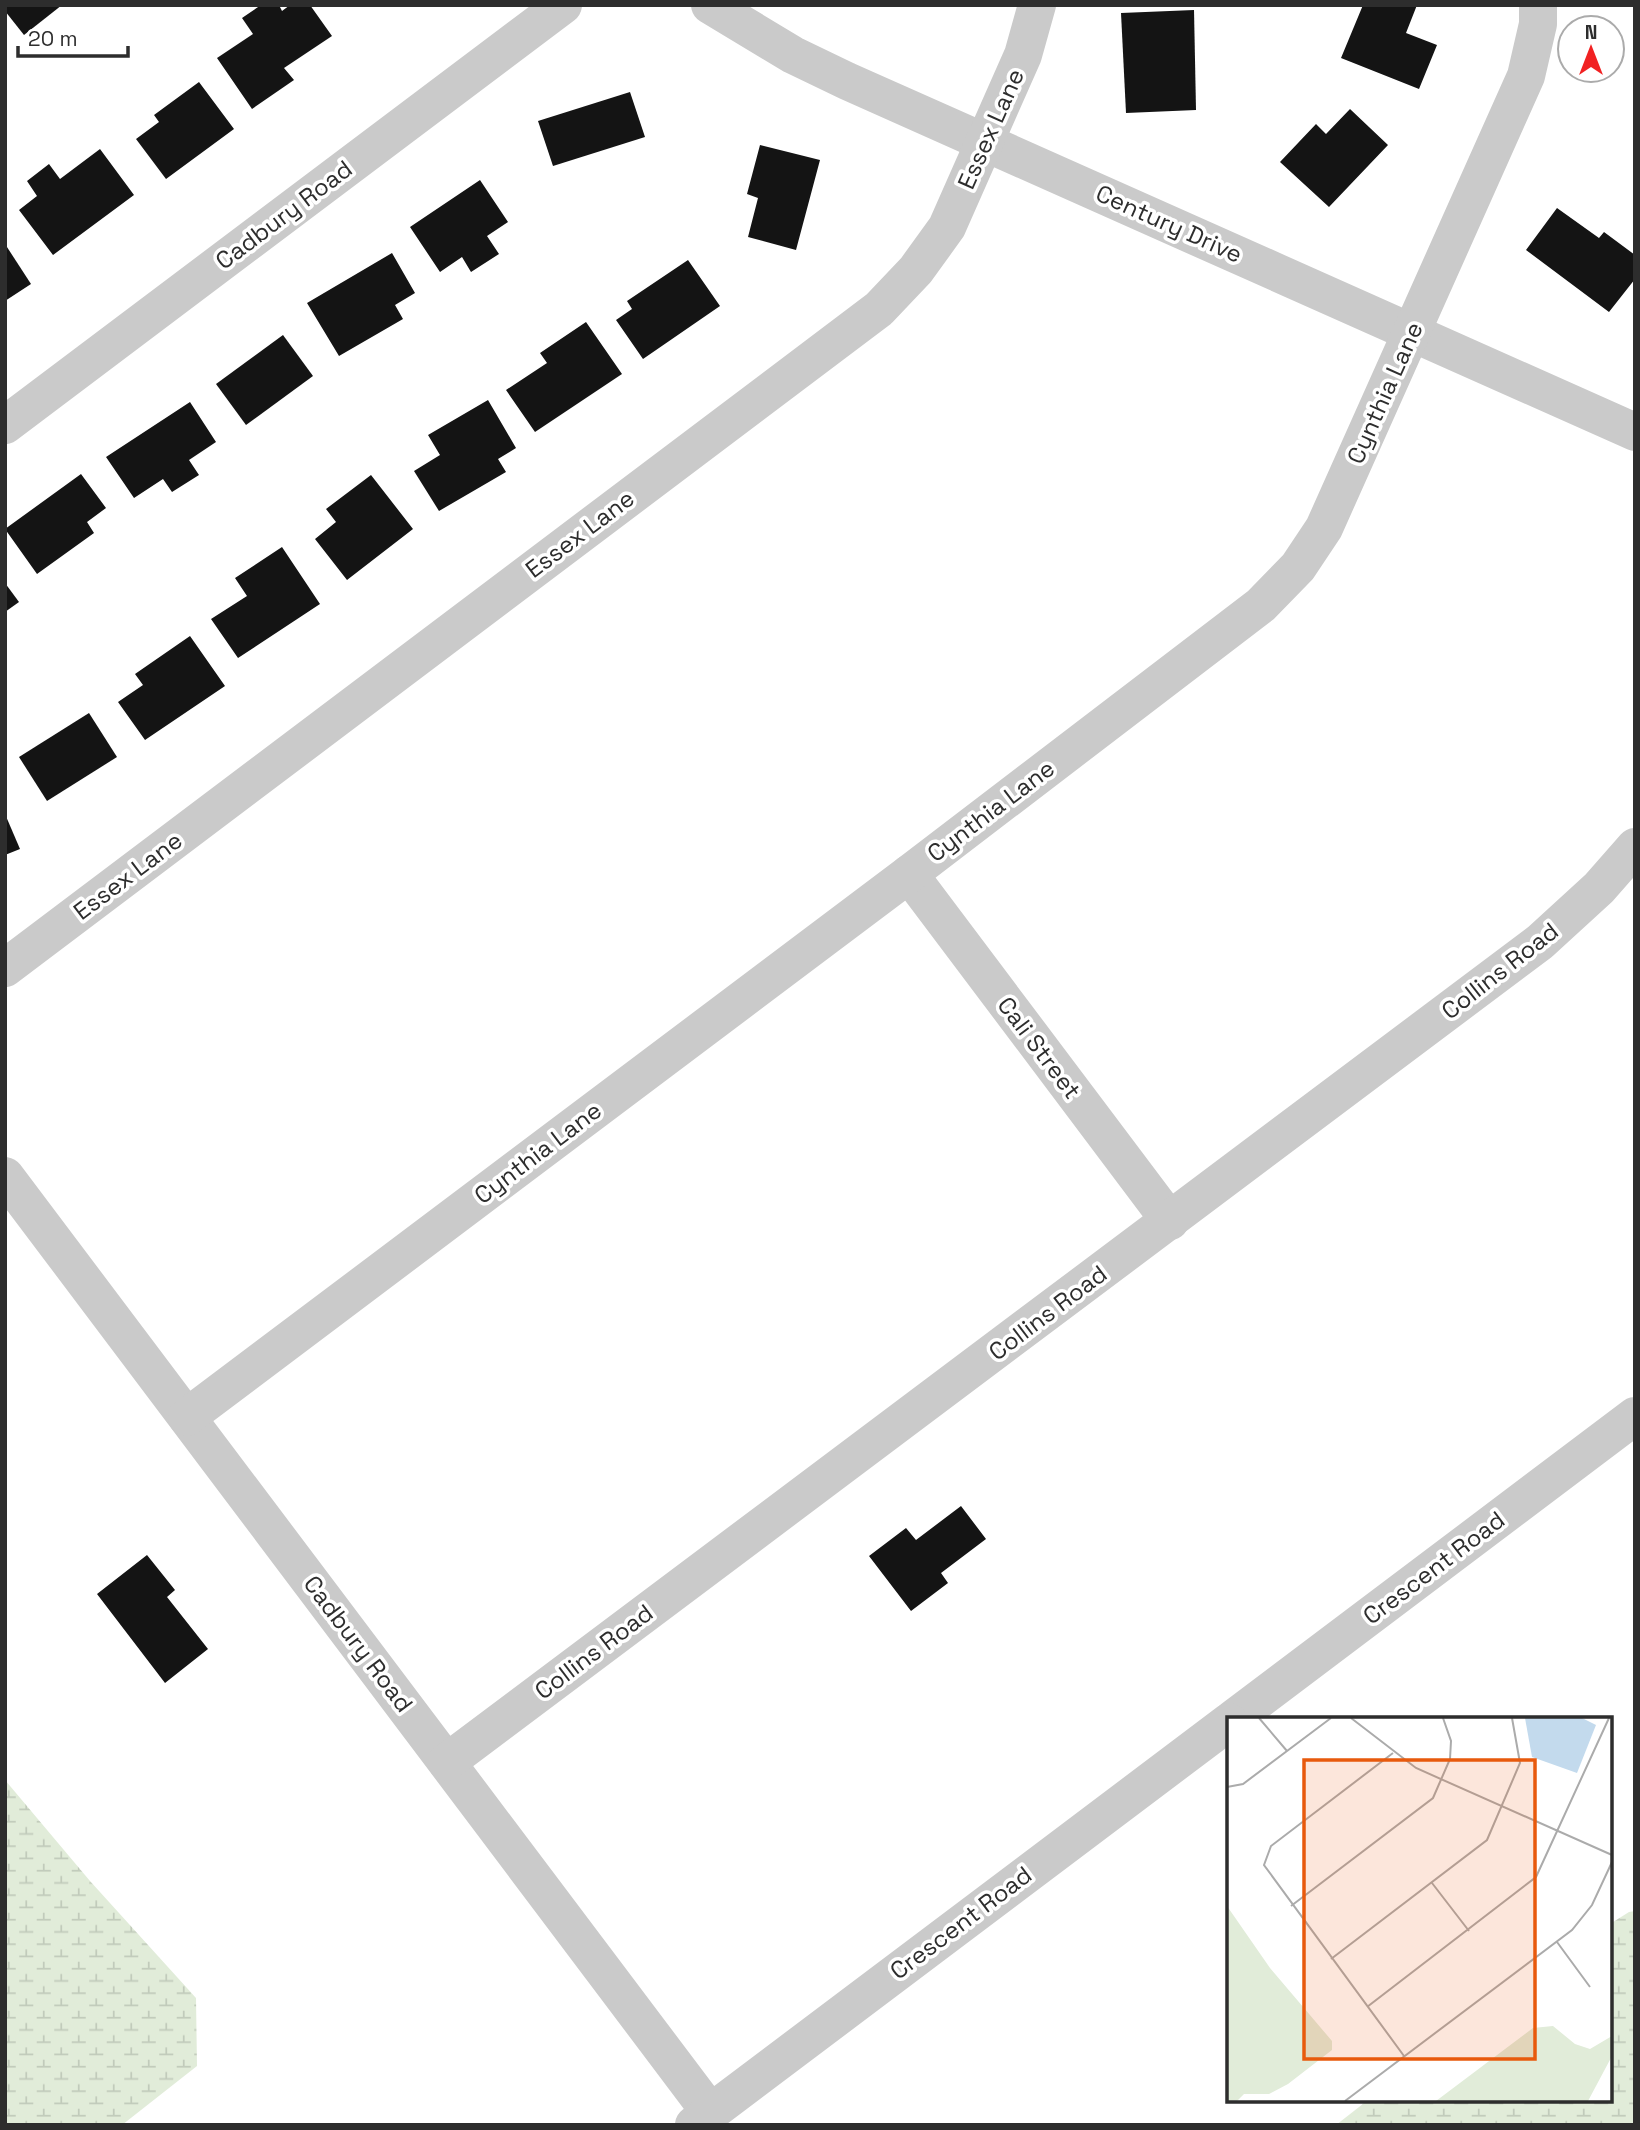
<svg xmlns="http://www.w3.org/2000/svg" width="1640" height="2130" font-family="'Space Grotesk',sans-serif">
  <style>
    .wetland { fill: url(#wetland-marsh) }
    .building { fill: #141414 }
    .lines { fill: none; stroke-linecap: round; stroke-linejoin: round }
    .minor { stroke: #cacaca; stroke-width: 38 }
    .labels { text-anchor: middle; stroke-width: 7; stroke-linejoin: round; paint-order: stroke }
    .street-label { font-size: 24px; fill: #2d2d2d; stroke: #fff }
    .inset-road { fill: none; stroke: #ababab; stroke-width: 2 }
    .view { fill: #e8590c; fill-opacity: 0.15; stroke: #e8590c; stroke-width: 3.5 }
    .inset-edge { fill: none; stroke: #2d2d2d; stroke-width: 3.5 }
  </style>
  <defs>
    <pattern id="wetland-marsh" width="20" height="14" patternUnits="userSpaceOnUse" patternTransform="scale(1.75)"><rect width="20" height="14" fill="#e1ecd9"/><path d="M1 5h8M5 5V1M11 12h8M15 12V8" fill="none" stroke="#c1cbbb"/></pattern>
  </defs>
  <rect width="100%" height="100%" fill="#fff"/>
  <!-- wetland -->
  <g class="wetland">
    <polygon points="5,1780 90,1881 196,1998 197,2066 122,2125 5,2125"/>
    <polygon points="1635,1911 1635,2125 1336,2125 1368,2100 1610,2100 1610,1924 1629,1912"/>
  </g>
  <!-- building -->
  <g class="building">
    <polygon points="5,5 62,5 24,35 5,11"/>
    <polygon points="261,5 279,5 282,11 290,5 310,5 332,36 284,68 294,80 252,109 217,58 253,34 242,18"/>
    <polygon points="1363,5 1417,5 1406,33 1437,45 1419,89 1341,58"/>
    <polygon points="1194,10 1196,110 1126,113 1121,13"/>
    <polygon points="199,82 234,129 166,179 136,139 159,122 154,115"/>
    <polygon points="630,92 645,137 553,166 538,121"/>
    <polygon points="1350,109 1388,145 1329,207 1280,162 1316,124 1326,134"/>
    <polygon points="760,145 820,160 796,250 748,237 758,198 747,194"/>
    <polygon points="100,149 134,195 53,255 19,210 37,196 27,181 49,164 60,179"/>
    <polygon points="480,180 508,222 487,236 499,254 471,272 462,257 440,272 410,227"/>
    <polygon points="1557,208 1599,238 1604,232 1635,255 1635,279 1609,312 1526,250"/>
    <polygon points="5,244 31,284 5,301"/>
    <polygon points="392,253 415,293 395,305 403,319 339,356 307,303"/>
    <polygon points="688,260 720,306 643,359 616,320 632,309 627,301"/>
    <polygon points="586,322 622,374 535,432 506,390 547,363 540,353"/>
    <polygon points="283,335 313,376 246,425 216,384"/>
    <polygon points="488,400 516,448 498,459 506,472 439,511 414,471 440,455 428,435"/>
    <polygon points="190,402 216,442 189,460 199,475 172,492 163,479 134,498 106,457"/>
    <polygon points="81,474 106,508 87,522 94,533 37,574 5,529"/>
    <polygon points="371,475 413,529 347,580 315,539 336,522 326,509"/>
    <polygon points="282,547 320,604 238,658 211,619 247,596 235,578"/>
    <polygon points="5,583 19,602 5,612"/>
    <polygon points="190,636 225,686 145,740 118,702 143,685 135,674"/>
    <polygon points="89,713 117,757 47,801 19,757"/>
    <polygon points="5,814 20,849 5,855"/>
    <polygon points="961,1506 986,1539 941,1573 948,1583 911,1611 869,1556 906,1528 916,1540"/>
    <polygon points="147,1555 175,1590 167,1597 208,1649 165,1683 97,1594"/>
  </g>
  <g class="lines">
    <!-- minor -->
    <g class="minor">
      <polyline points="710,5 793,55 847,81 1635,432"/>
      <polyline points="5,425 563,5"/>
      <polyline points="909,874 1170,1221"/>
      <polyline points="5,968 879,309 916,270 947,227 1023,55 1037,5"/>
      <polyline points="5,1176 710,2112"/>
      <polyline points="187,1417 909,874 1261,605 1298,567 1324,528 1526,76 1538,24 1538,5"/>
      <polyline points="1233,1719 1635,1416"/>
      <polyline points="447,1762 1540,942 1599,888 1635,847"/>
      <polyline points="694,2125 1229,1722"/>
    </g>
  </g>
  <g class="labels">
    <!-- street labels -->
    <g class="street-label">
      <text transform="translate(991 129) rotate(-66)" y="8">Essex Lane</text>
      <text transform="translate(284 215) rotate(-37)" y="8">Cadbury Road</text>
      <text transform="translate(1169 224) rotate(24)" y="8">Century Drive</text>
      <text transform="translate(1385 393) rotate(-66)" y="8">Cynthia Lane</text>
      <text transform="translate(580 534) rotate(-37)" y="8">Essex Lane</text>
      <text transform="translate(991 811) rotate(-37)" y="8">Cynthia Lane</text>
      <text transform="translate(128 876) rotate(-37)" y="8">Essex Lane</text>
      <text transform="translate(1500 971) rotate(-38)" y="8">Collins Road</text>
      <text transform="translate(1039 1048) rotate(53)" y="8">Cali Street</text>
      <text transform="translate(538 1153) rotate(-37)" y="8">Cynthia Lane</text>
      <text transform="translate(1048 1313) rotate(-37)" y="8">Collins Road</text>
      <text transform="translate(1434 1568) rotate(-37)" y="8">Crescent Road</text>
      <text transform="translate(358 1644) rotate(53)" y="8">Cadbury Road</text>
      <text transform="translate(594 1652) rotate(-37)" y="8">Collins Road</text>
      <text transform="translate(961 1923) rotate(-37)" y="8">Crescent Road</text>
    </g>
  </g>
  <!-- overview -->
  <g transform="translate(1227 1717)">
    <rect width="385" height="385" fill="#fff"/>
    <path d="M0 180V189L43 251 105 324V333L61 367 42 377H17L10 384H0ZM326 309 348 327 363 332 385 319V339L361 384H209L306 311Z" fill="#e1ecd9"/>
    <path d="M298 1H355L369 8 350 56 305 40Z" fill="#c3daed"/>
    <path class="inset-road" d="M32 1 60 34M124 1 189 51 385 138M166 36 44 129 37 148 177 339M0 70 16 67 104 1M205 166 242 214M64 189 206 81 223 42 224 24 216 1M330 225 363 270M104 242 260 123 293 46 285 1M140 290 309 160 382 1M118 384 345 213 365 188 385 145"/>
    <path class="view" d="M77 43H308V342H77Z"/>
    <rect width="385" height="385" class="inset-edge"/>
  </g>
  <!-- border -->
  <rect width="1640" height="2130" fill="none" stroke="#2d2d2d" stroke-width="14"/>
  <!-- north arrow -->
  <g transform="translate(1591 49)"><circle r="33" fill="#ffffff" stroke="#ababab" stroke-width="2"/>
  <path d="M0-5L12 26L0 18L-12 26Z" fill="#f12122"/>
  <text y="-10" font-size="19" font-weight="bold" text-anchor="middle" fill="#2d2d2d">N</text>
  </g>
  <!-- scale -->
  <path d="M18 46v10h110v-10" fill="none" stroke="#2d2d2d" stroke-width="3.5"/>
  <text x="28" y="46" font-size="21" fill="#2d2d2d" stroke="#ffffff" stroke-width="5" paint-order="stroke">20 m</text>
</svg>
